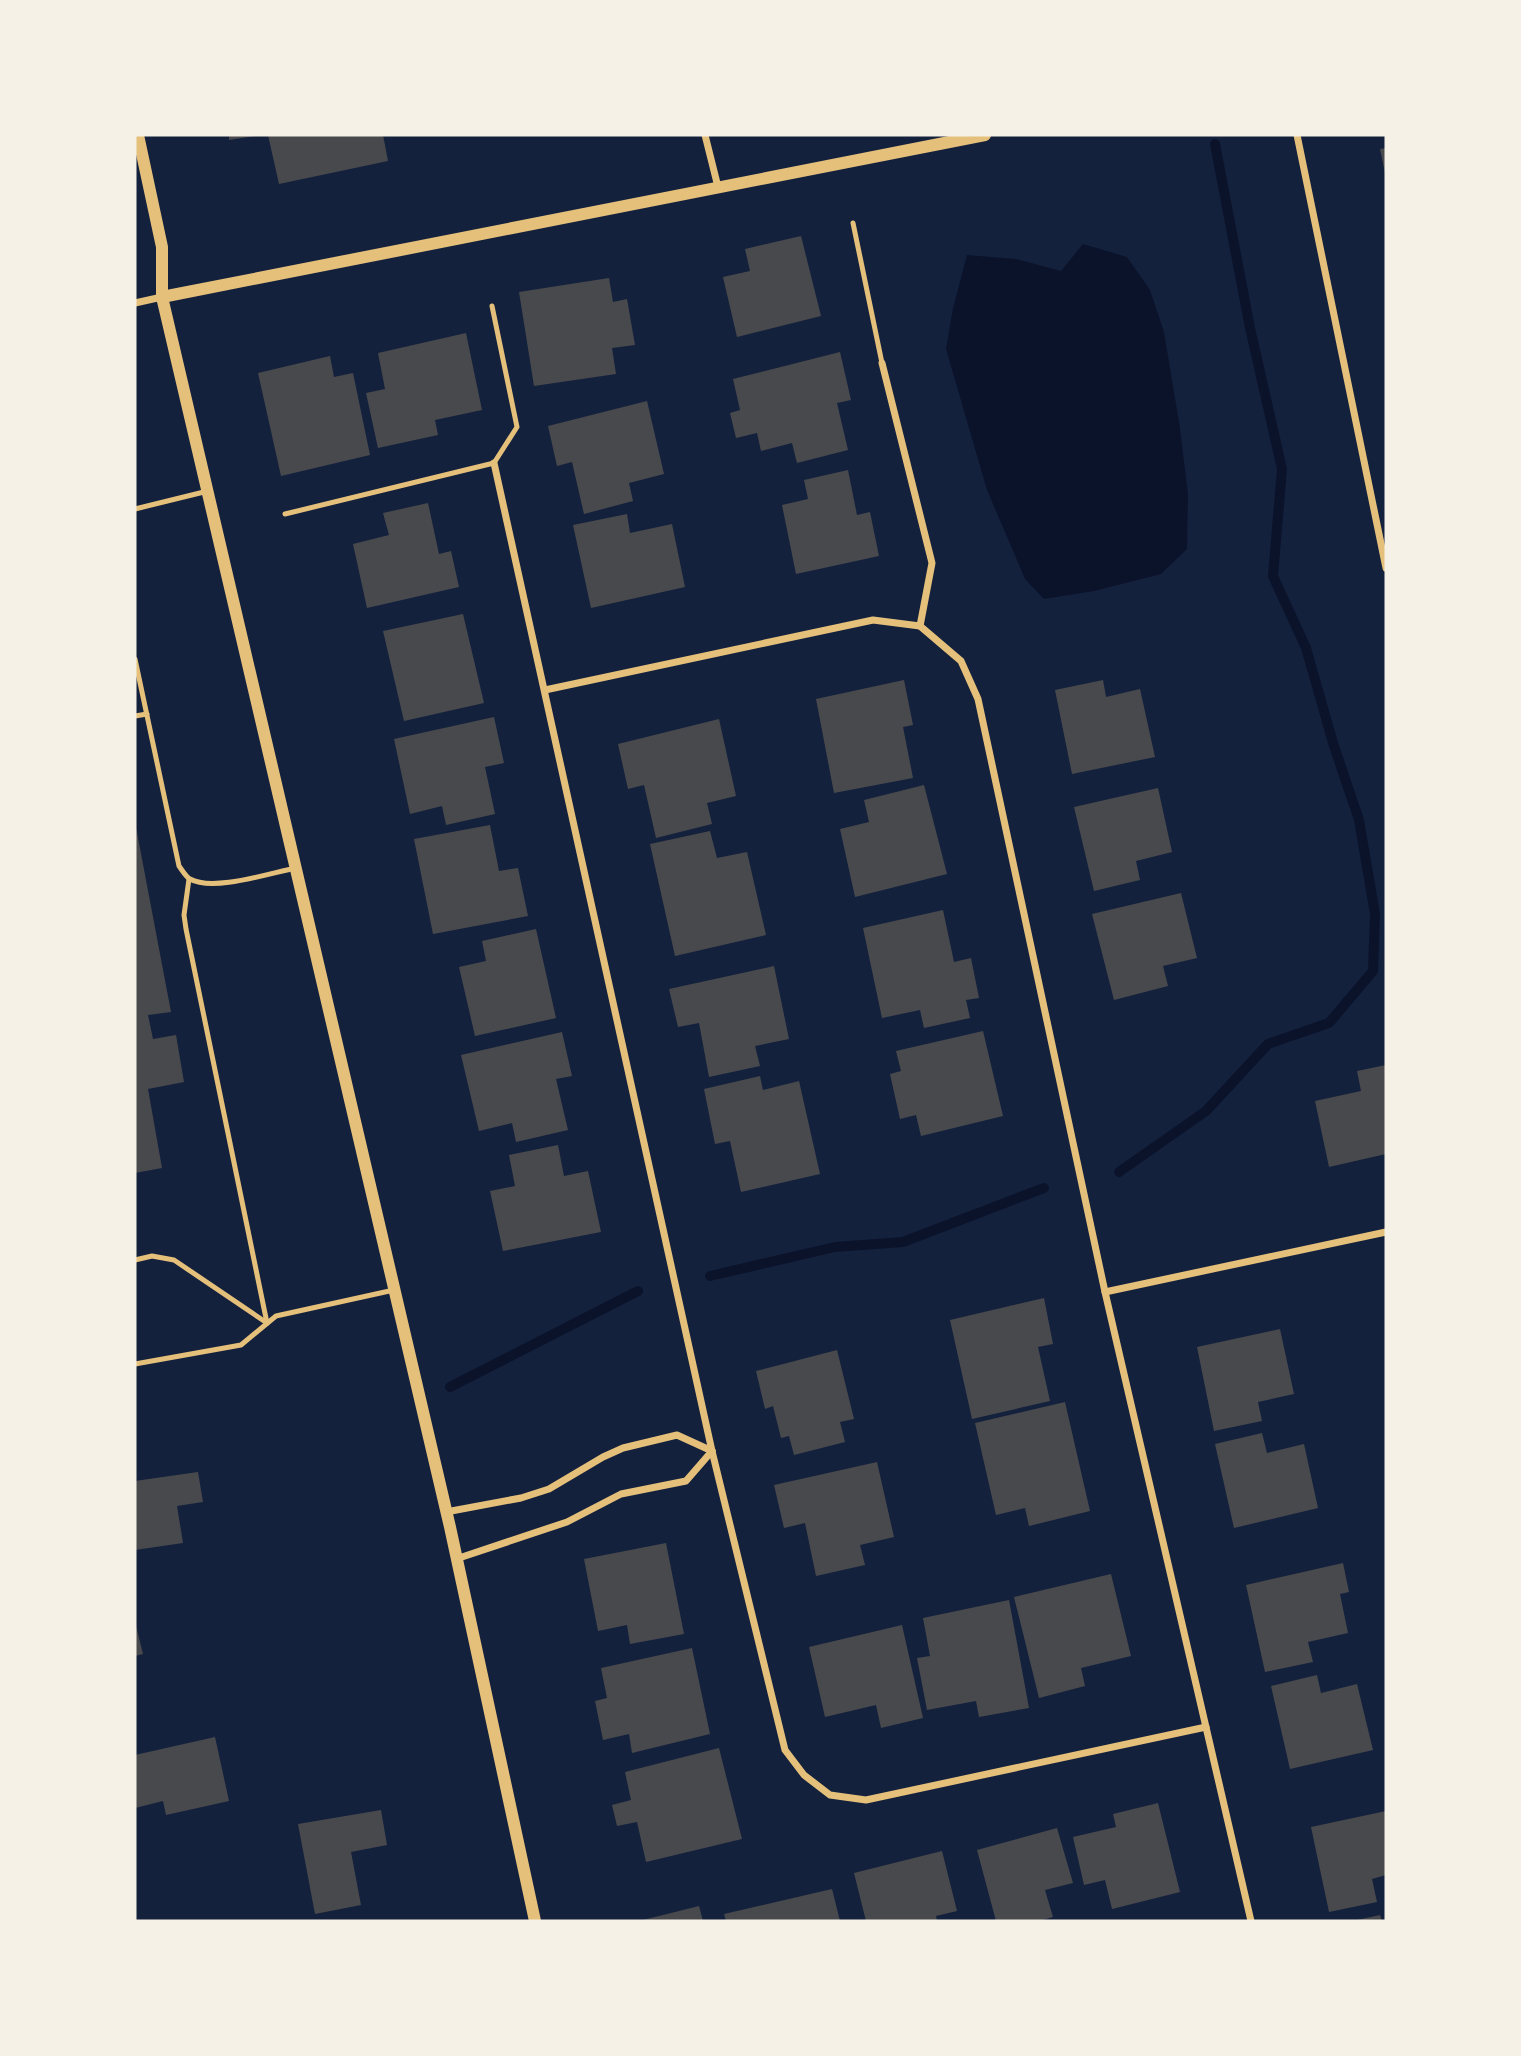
<svg xmlns="http://www.w3.org/2000/svg" width="1521" height="2056" font-family="'Alegreya Sans',sans-serif">
  <style>
    .water { fill: #0b132b }
    .lines { fill: none; stroke-linecap: round; stroke-linejoin: round }
    .stream { stroke: #0b132b; stroke-width: 10 }
    .building { fill: #48494c }
    .service { stroke: #e5c07b; stroke-width: 5 }
    .minor { stroke: #e5c07b; stroke-width: 7 }
    .tertiary { stroke: #e5c07b; stroke-width: 12 }
  </style>
  <rect width="100%" height="100%" fill="#14213d"/>
  <!-- water -->
  <polygon class="water" points="1083,244 1127,257 1150,290 1164,332 1180,428 1188,495 1187,549 1161,574 1094,591 1044,599 1025,579 987,490 946,349 953,308 967,255 1016,259 1061,271"/>
  <g class="lines">
    <!-- stream -->
    <g class="stream">
      <polyline points="1119,1172 1206,1111 1268,1044 1329,1023 1373,971 1375,914 1359,820 1333,743 1306,648 1273,576 1282,469 1250,328 1215,144"/>
      <polyline points="710,1276 835,1247 903,1242 1044,1188"/>
      <polyline points="450,1387 638,1291"/>
    </g>
  </g>
  <!-- building -->
  <g class="building">
    <polygon points="229,135 255,135 255,136 229,140"/>
    <polygon points="268,135 383,135 388,161 279,184"/>
    <polygon points="1386,148 1386,173 1385,173 1380,149"/>
    <polygon points="801,236 821,316 737,337 723,277 750,271 745,249"/>
    <polygon points="609,278 613,302 627,299 635,345 612,348 616,374 534,386 519,292"/>
    <polygon points="466,333 482,410 435,420 438,435 378,448 366,393 385,389 378,353"/>
    <polygon points="840,352 851,400 837,403 848,450 797,463 792,443 761,451 757,433 736,438 730,413 740,410 733,379"/>
    <polygon points="330,356 334,377 353,373 370,455 281,476 258,373"/>
    <polygon points="647,401 664,474 629,483 633,501 584,514 572,462 557,466 548,426"/>
    <polygon points="848,470 857,515 870,512 879,556 796,574 782,505 808,499 804,480"/>
    <polygon points="428,503 439,554 451,551 459,587 367,608 353,544 389,535 383,513"/>
    <polygon points="627,514 630,533 672,524 685,587 591,608 573,525"/>
    <polygon points="463,614 484,703 404,721 383,631"/>
    <polygon points="904,680 913,725 903,727 913,778 834,793 816,699"/>
    <polygon points="1103,680 1106,697 1140,689 1155,757 1072,774 1055,690"/>
    <polygon points="494,717 504,763 485,767 495,814 446,825 442,806 410,814 394,739"/>
    <polygon points="719,719 736,796 707,803 712,824 656,838 644,785 628,789 618,744"/>
    <polygon points="924,785 947,874 855,897 840,829 869,822 864,800"/>
    <polygon points="1158,788 1172,852 1136,861 1140,880 1094,891 1074,807"/>
    <polygon points="135,822 171,1012 148,1015 153,1039 176,1035 184,1082 148,1089 162,1168 135,1173"/>
    <polygon points="490,825 499,871 518,868 528,916 433,934 414,839"/>
    <polygon points="710,831 717,858 747,852 766,935 675,956 650,844"/>
    <polygon points="1181,893 1197,958 1163,966 1168,986 1114,1000 1092,914"/>
    <polygon points="943,910 954,962 971,958 979,998 966,1000 970,1018 924,1028 920,1010 882,1018 863,928"/>
    <polygon points="536,929 556,1018 475,1036 459,967 486,961 482,941"/>
    <polygon points="774,966 789,1039 755,1046 760,1066 709,1077 699,1023 678,1027 669,989"/>
    <polygon points="983,1031 1003,1116 921,1136 916,1115 900,1119 890,1074 901,1071 896,1051"/>
    <polygon points="562,1032 572,1076 556,1079 568,1130 516,1142 512,1123 479,1131 461,1055"/>
    <polygon points="1386,1065 1386,1154 1329,1167 1315,1101 1361,1091 1357,1071"/>
    <polygon points="760,1076 763,1090 799,1081 820,1174 741,1192 730,1141 715,1144 704,1089"/>
    <polygon points="558,1145 564,1176 588,1171 601,1232 503,1251 490,1191 515,1186 509,1155"/>
    <polygon points="1044,1298 1053,1344 1038,1347 1050,1401 972,1419 950,1320"/>
    <polygon points="1280,1329 1294,1394 1258,1402 1262,1421 1214,1431 1197,1347"/>
    <polygon points="837,1350 854,1419 840,1422 845,1442 794,1455 789,1436 781,1438 773,1406 765,1409 756,1371"/>
    <polygon points="1065,1402 1090,1511 1029,1526 1025,1508 996,1515 975,1423"/>
    <polygon points="1262,1433 1267,1453 1304,1444 1318,1508 1234,1528 1215,1444"/>
    <polygon points="877,1462 894,1537 860,1545 865,1565 816,1576 805,1523 784,1528 774,1485"/>
    <polygon points="198,1472 203,1502 177,1506 183,1543 135,1550 135,1481"/>
    <polygon points="666,1543 684,1634 630,1644 627,1625 598,1631 584,1559"/>
    <polygon points="1343,1563 1349,1592 1340,1594 1348,1633 1308,1642 1313,1662 1265,1672 1246,1585"/>
    <polygon points="1111,1574 1131,1656 1081,1668 1085,1686 1039,1698 1014,1597"/>
    <polygon points="1009,1600 1029,1708 979,1717 976,1701 927,1710 917,1658 930,1656 923,1618"/>
    <polygon points="135,1622 143,1654 135,1656"/>
    <polygon points="902,1625 923,1718 881,1728 876,1705 825,1717 809,1647"/>
    <polygon points="692,1648 710,1734 632,1753 629,1734 603,1740 595,1701 607,1698 601,1668"/>
    <polygon points="1317,1675 1321,1693 1357,1684 1373,1750 1290,1769 1271,1686"/>
    <polygon points="215,1737 229,1801 166,1815 163,1801 135,1808 135,1755"/>
    <polygon points="719,1748 742,1839 646,1862 637,1822 617,1826 612,1805 631,1800 625,1772"/>
    <polygon points="1158,1803 1180,1892 1112,1909 1105,1880 1084,1885 1073,1837 1116,1827 1113,1814"/>
    <polygon points="381,1810 387,1845 351,1852 361,1905 315,1914 298,1824"/>
    <polygon points="1386,1811 1386,1875 1372,1879 1377,1902 1329,1912 1311,1827"/>
    <polygon points="1057,1828 1073,1883 1045,1890 1053,1917 1039,1921 996,1921 977,1850"/>
    <polygon points="942,1851 957,1911 936,1916 937,1921 866,1921 854,1873"/>
    <polygon points="832,1889 840,1921 726,1921 724,1914"/>
    <polygon points="699,1906 703,1921 643,1921 643,1920"/>
    <polygon points="1380,1915 1382,1921 1357,1921 1357,1920"/>
  </g>
  <g class="lines">
    <!-- service -->
    <g class="service">
      <polyline points="853,223 882,363"/>
      <polyline points="135,509 208,491"/>
      <polyline points="285,514 494,463 517,427 492,306"/>
      <path d="M135 659 179 866C182 870 186 877 190 879 213 892 270 873 296 868"/>
      <polyline points="135,716 147,714"/>
      <polyline points="189,879 184,915 186,929 267,1323"/>
      <polyline points="135,1260 152,1256 174,1260 267,1323"/>
      <polyline points="135,1364 241,1345 276,1316 394,1290"/>
    </g>
    <!-- minor -->
    <g class="minor">
      <polyline points="705,135 718,187"/>
      <polyline points="1297,135 1386,568"/>
      <polyline points="135,303 162,297"/>
      <polyline points="882,363 932,563 920,626 961,661 978,699 1105,1292 1251,1921"/>
      <polyline points="494,463 712,1451 785,1750 804,1775 830,1795 866,1800 1206,1727"/>
      <polyline points="545,690 873,620 920,626"/>
      <polyline points="1105,1292 1386,1232"/>
      <polyline points="446,1512 521,1498 549,1489 603,1457 623,1448 677,1435 712,1451"/>
      <polyline points="456,1559 567,1522 621,1494 686,1481 712,1451"/>
    </g>
    <!-- tertiary -->
    <g class="tertiary">
      <polyline points="138,135 162,247 162,297 450,1527 535,1921"/>
      <polyline points="162,297 985,135"/>
    </g>
  </g>
  <!-- border -->
  <rect width="1521" height="2056" fill="none" stroke="#f6f1e7" stroke-width="273"/>
</svg>
